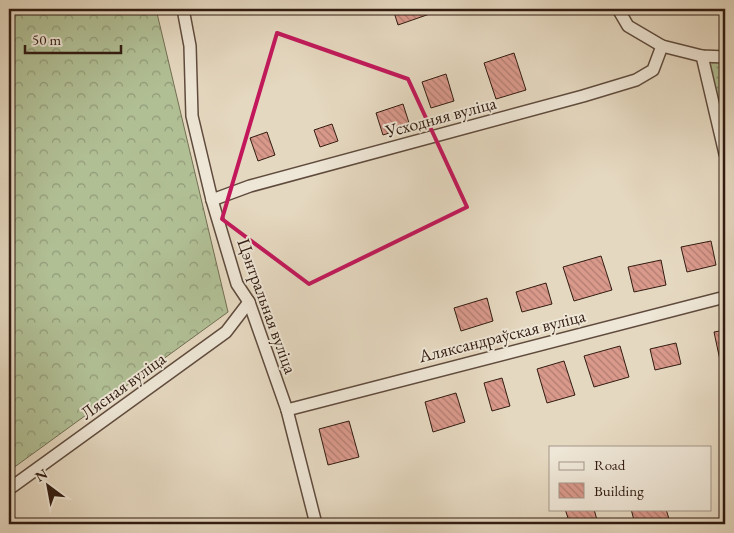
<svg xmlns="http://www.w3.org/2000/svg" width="734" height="533" font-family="'EB Garamond',serif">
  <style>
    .forest { fill: url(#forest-crowns); stroke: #726e53 }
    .park { fill: url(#park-dots); stroke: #726e53 }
    .building { fill: url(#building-back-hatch); stroke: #321c11 }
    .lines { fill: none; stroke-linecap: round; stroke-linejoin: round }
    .street-casing { stroke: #5f4b3d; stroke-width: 14 }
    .street { stroke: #eee6d6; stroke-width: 11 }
    .marked { fill: none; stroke: #c2185b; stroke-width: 4; stroke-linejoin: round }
    .labels { text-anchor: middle; stroke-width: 4; stroke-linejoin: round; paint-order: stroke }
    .street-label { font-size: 18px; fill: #321c11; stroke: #eee6d6 }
  </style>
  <defs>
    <pattern id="forest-crowns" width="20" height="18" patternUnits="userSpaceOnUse" patternTransform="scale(1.25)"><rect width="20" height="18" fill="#b1bf95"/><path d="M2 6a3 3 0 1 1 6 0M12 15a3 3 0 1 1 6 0" fill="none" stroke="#919a78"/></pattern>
    <pattern id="park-dots" width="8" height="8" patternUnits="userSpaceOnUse" patternTransform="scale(1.25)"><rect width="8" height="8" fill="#b1bf95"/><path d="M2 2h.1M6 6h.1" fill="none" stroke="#919a78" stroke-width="1.8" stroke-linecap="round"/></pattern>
    <pattern id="building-back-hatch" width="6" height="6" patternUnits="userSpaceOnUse" patternTransform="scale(1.25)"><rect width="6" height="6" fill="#d9998b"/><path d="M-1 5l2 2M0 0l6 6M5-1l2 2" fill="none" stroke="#b17c70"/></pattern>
  </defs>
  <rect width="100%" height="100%" fill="#e5d8c0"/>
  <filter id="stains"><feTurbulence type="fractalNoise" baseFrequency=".004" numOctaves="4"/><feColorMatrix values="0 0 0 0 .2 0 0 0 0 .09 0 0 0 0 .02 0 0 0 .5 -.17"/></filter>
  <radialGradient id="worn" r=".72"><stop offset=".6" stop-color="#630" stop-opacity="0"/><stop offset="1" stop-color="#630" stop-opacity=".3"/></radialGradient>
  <!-- forest -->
  <polygon class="forest" points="9,9 156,9 228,312 9,471"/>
  <!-- park -->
  <polygon class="park" points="702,56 725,57 725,154"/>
  <!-- building -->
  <g class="building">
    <polygon points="393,9 441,9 441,10 398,25"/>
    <polygon points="514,53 526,90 496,99 484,63"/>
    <polygon points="446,74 454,101 431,108 422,82"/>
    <polygon points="403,104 410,126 383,135 376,113"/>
    <polygon points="332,124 338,141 320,147 314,130"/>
    <polygon points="267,132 275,155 258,161 250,138"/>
    <polygon points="711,241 716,265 687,272 681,247"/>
    <polygon points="601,256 612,290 574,301 563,267"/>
    <polygon points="661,260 666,285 634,292 628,267"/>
    <polygon points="546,283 552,304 522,312 516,292"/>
    <polygon points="487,298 493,321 461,331 454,308"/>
    <polygon points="725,330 725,364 721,365 714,332"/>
    <polygon points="676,343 681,364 655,370 650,349"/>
    <polygon points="620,346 629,377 594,387 584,356"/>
    <polygon points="564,361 575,395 547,403 537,369"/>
    <polygon points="502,378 510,406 492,411 484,383"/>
    <polygon points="456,393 465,422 433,432 425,402"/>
    <polygon points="349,421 359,457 328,465 319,429"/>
    <polygon points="565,509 594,509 598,524 570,524"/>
    <polygon points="631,509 666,509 669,519 651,524 635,524"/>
  </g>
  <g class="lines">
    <defs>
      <g id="street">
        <polyline points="183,9 190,46 192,116 212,200 237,284 249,302 287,410 316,524"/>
        <polyline points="618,9 628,26 662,46 702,56 725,57"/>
        <polyline points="702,56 725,154"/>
        <polyline points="212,200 250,186 583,96 636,80 653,70 662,46"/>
        <polyline points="287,410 725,297"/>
        <polyline points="9,489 226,332 249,302"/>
      </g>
    </defs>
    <!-- street casing -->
    <use href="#street" class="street-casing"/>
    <!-- street -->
    <use href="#street" class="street"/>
  </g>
  <!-- marked area -->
  <path class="marked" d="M277 33 408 79 467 207 309 284 222 219Z"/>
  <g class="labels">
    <!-- street labels -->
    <g class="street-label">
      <text transform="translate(441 117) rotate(-15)" y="6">Усходняя вуліца</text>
      <text transform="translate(267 306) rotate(70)" y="6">Цэнтральная вуліца</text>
      <text transform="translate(502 336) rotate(-14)" y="6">Аляксандраўская вуліца</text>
      <text transform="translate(123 386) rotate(-36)" y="6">Лясная вуліца</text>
    </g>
  </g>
  <!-- margin -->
  <rect width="734" height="533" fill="none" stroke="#e5d8c0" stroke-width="30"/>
  <rect x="10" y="10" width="714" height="513" fill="none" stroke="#321c11" stroke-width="2.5"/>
  <rect x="15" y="15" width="704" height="503" fill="none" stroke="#321c11"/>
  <!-- legend -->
  <rect x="549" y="446" width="162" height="65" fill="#eee6d6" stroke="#a39587"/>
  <rect x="559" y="462" width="25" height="8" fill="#eee6d6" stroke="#a39587"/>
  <text x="594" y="470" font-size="15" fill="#321c11">Road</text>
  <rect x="559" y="483" width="25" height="15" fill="url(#building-back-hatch)" stroke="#a39587"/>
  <text x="594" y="496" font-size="15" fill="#321c11">Building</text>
  <!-- north arrow -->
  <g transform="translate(48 486) rotate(328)" stroke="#eee6d6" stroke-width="4" paint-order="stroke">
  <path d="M0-4L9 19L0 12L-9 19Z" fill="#321c11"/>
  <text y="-8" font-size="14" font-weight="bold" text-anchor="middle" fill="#321c11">N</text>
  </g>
  <!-- scale -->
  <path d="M25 45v8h96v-8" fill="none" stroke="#321c11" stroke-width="2.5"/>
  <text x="32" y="45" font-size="15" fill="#321c11" stroke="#eee6d6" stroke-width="4" paint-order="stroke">50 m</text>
  <rect width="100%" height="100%" filter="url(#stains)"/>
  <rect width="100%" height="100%" fill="url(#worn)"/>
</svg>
